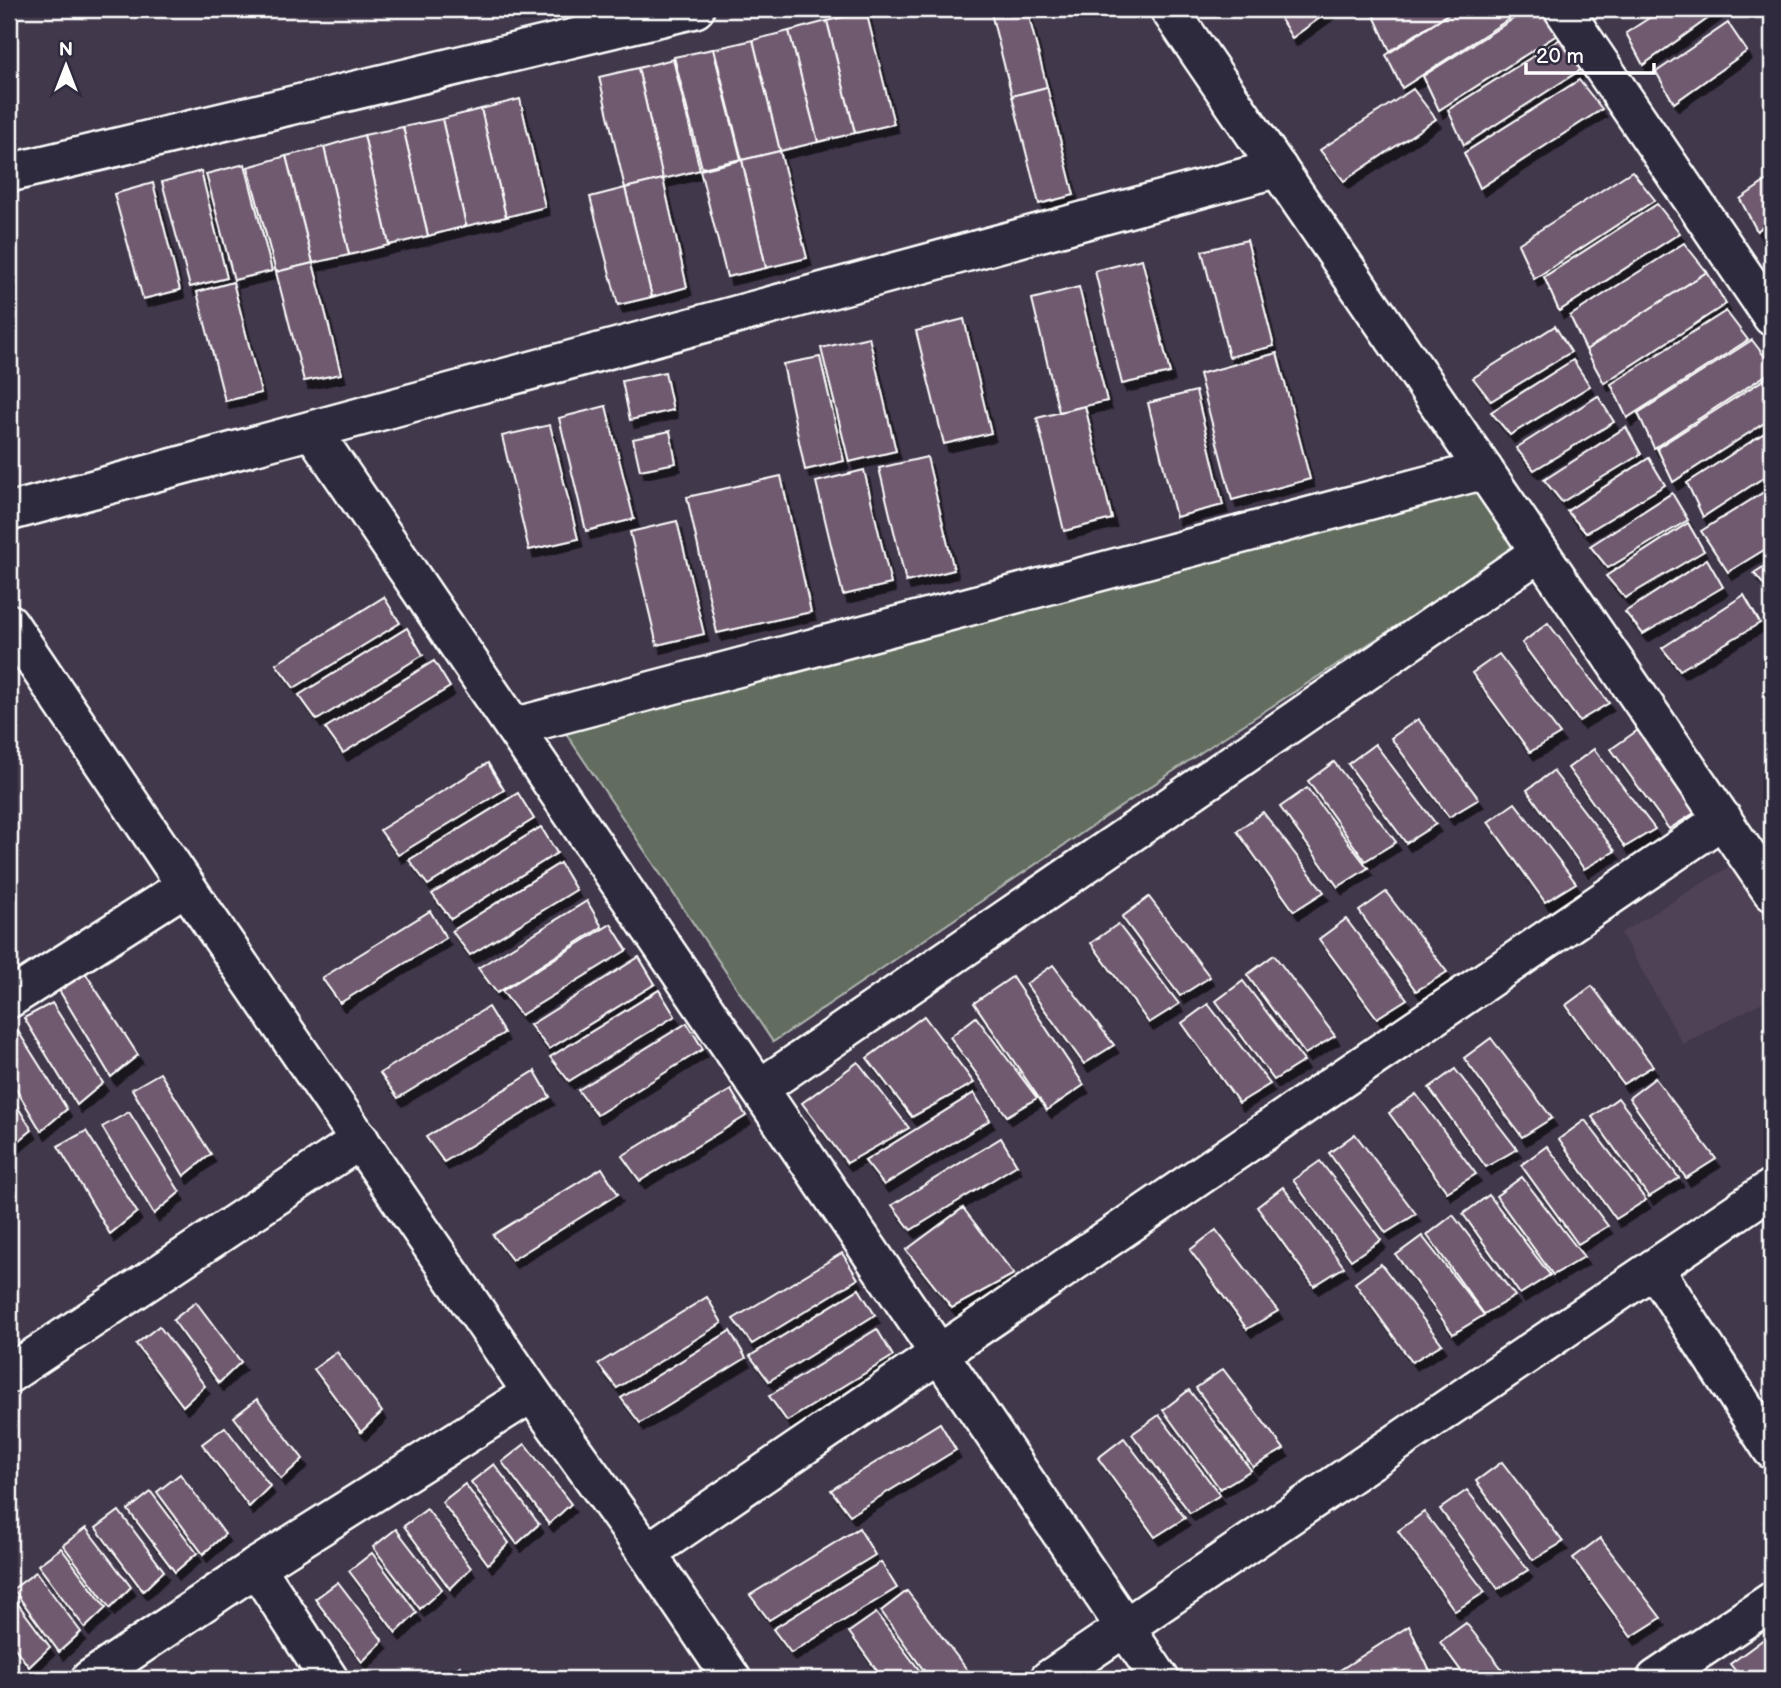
<svg xmlns="http://www.w3.org/2000/svg" width="1781" height="1688" font-family="'Balsamiq Sans',sans-serif">
  <style>
    .built { fill: #504256 }
    .green { fill: #626d61; stroke: #b0b6b0; stroke-width: 2 }
    .building { fill: #6f5a6f; stroke: #fff; stroke-width: 2; filter: url(#shadow) }
    .lines { fill: none; stroke-linecap: round; stroke-linejoin: round }
    .street-casing { stroke: #fff; stroke-width: 42 }
    .street { stroke: #2f2a3d; stroke-width: 37 }
  </style>
  <defs>
    <filter id="shadow"><feDropShadow dx="4.5" dy="8" stdDeviation="0" flood-color="#0009"/></filter>
  </defs>
  <rect width="100%" height="100%" fill="#42384c"/>
  <filter id="ink" filterUnits="userSpaceOnUse"><feTurbulence type="fractalNoise" baseFrequency=".0143" numOctaves="2"/><feDisplacementMap in="SourceGraphic" scale="14" xChannelSelector="R" yChannelSelector="G"/><feConvolveMatrix kernelMatrix="1 2 1 2 8 2 1 2 1" color-interpolation-filters="sRGB"/></filter>
  <g filter="url(#ink)">
    <!-- built -->
    <polygon class="built" points="1732,865 1772,926 1772,997 1683,1044 1621,933"/>
    <!-- green -->
    <polygon class="green" points="1476,484 1516,549 1215,743 773,1042 565,732"/>
    <!-- building -->
    <g class="building">
      <polygon points="990,9 1027,9 1047,87 1012,96"/>
      <polygon points="1275,9 1332,9 1292,38"/>
      <polygon points="1386,9 1455,9 1390,51 1374,16"/>
      <polygon points="1457,9 1523,10 1402,88 1386,55"/>
      <polygon points="1529,9 1541,9 1560,33 1439,110 1423,76"/>
      <polygon points="1663,9 1715,9 1717,12 1643,65 1626,33"/>
      <polygon points="866,11 894,124 855,133 827,21"/>
      <polygon points="827,21 855,133 818,142 789,31"/>
      <polygon points="1728,23 1747,51 1674,103 1656,72"/>
      <polygon points="789,31 818,142 780,151 753,40"/>
      <polygon points="1562,38 1585,67 1464,145 1448,110"/>
      <polygon points="753,40 780,151 742,160 714,49"/>
      <polygon points="713,49 741,159 702,168 674,57"/>
      <polygon points="673,59 700,170 663,179 638,68"/>
      <polygon points="638,68 663,179 625,188 599,77"/>
      <polygon points="1579,80 1602,109 1480,188 1464,153"/>
      <polygon points="1047,87 1074,195 1039,204 1012,96"/>
      <polygon points="1413,89 1436,119 1344,181 1320,150"/>
      <polygon points="520,99 545,207 506,217 481,109"/>
      <polygon points="481,109 506,217 466,226 442,119"/>
      <polygon points="442,119 466,226 428,236 403,127"/>
      <polygon points="403,127 428,236 389,245 364,135"/>
      <polygon points="364,135 389,245 349,255 324,147"/>
      <polygon points="324,147 349,255 313,263 286,156"/>
      <polygon points="780,151 807,258 766,268 742,160"/>
      <polygon points="286,156 313,263 276,272 248,167"/>
      <polygon points="742,160 766,268 727,277 700,170"/>
      <polygon points="245,164 272,271 234,280 206,174"/>
      <polygon points="201,171 227,278 190,287 162,182"/>
      <polygon points="1632,171 1655,200 1534,279 1518,244"/>
      <polygon points="1772,177 1772,220 1757,231 1740,199"/>
      <polygon points="663,179 687,287 652,297 625,188"/>
      <polygon points="153,183 180,290 143,299 114,194"/>
      <polygon points="625,188 652,297 618,305 590,197"/>
      <polygon points="1657,204 1680,233 1559,311 1544,277"/>
      <polygon points="1247,240 1274,346 1229,357 1202,251"/>
      <polygon points="1684,243 1707,272 1586,350 1570,316"/>
      <polygon points="1142,259 1170,373 1122,384 1095,271"/>
      <polygon points="313,263 341,374 304,381 276,272"/>
      <polygon points="1707,272 1726,304 1604,383 1586,350"/>
      <polygon points="233,282 261,393 225,401 197,292"/>
      <polygon points="1079,287 1107,401 1059,412 1032,299"/>
      <polygon points="1726,311 1748,340 1627,418 1611,384"/>
      <polygon points="964,319 991,433 944,444 916,331"/>
      <polygon points="1555,326 1571,352 1491,401 1473,378"/>
      <polygon points="869,337 896,451 849,462 821,348"/>
      <polygon points="1752,340 1772,366 1772,371 1654,448 1638,413"/>
      <polygon points="1277,353 1310,479 1232,500 1199,374"/>
      <polygon points="820,357 844,461 805,470 783,364"/>
      <polygon points="1573,360 1590,386 1510,435 1491,412"/>
      <polygon points="665,372 673,410 630,420 622,381"/>
      <polygon points="1771,375 1772,418 1673,482 1657,448"/>
      <polygon points="1196,391 1223,505 1176,517 1148,403"/>
      <polygon points="1598,396 1614,422 1534,470 1516,448"/>
      <polygon points="606,406 634,519 586,531 559,418"/>
      <polygon points="1085,406 1112,519 1064,531 1037,418"/>
      <polygon points="550,425 578,539 529,550 502,436"/>
      <polygon points="1626,427 1641,454 1562,502 1544,480"/>
      <polygon points="1772,428 1772,472 1703,517 1687,483"/>
      <polygon points="670,431 676,463 640,470 633,439"/>
      <polygon points="927,457 954,570 906,582 879,468"/>
      <polygon points="1649,458 1665,485 1586,533 1567,511"/>
      <polygon points="864,470 891,584 843,595 816,482"/>
      <polygon points="781,476 811,612 717,633 687,497"/>
      <polygon points="1772,487 1772,545 1728,572 1701,531"/>
      <polygon points="1672,493 1688,520 1608,568 1590,546"/>
      <polygon points="677,521 704,634 657,645 630,532"/>
      <polygon points="1688,523 1704,551 1625,598 1606,576"/>
      <polygon points="1707,559 1723,587 1643,634 1625,612"/>
      <polygon points="1772,561 1772,595 1754,573"/>
      <polygon points="1744,595 1760,623 1680,670 1662,648"/>
      <polygon points="384,597 400,623 294,688 276,664"/>
      <polygon points="1548,623 1609,703 1579,721 1522,643"/>
      <polygon points="407,628 423,655 317,720 299,695"/>
      <polygon points="1499,654 1560,734 1530,752 1472,673"/>
      <polygon points="434,661 450,687 343,753 325,728"/>
      <polygon points="1418,719 1479,799 1449,817 1391,738"/>
      <polygon points="1638,730 1699,810 1669,829 1611,749"/>
      <polygon points="1375,744 1436,824 1406,843 1348,764"/>
      <polygon points="1594,749 1655,829 1625,847 1568,768"/>
      <polygon points="1334,762 1396,842 1365,861 1308,781"/>
      <polygon points="488,763 504,790 398,855 380,830"/>
      <polygon points="1553,771 1615,851 1584,869 1527,790"/>
      <polygon points="1307,788 1368,868 1338,887 1280,807"/>
      <polygon points="518,793 534,819 428,885 409,860"/>
      <polygon points="1515,803 1576,883 1545,902 1488,822"/>
      <polygon points="1263,812 1324,892 1294,911 1237,831"/>
      <polygon points="541,827 557,853 451,919 432,894"/>
      <polygon points="560,863 576,890 470,955 452,931"/>
      <polygon points="1386,892 1447,972 1416,991 1359,911"/>
      <polygon points="1149,897 1210,977 1180,996 1122,917"/>
      <polygon points="587,901 602,927 497,993 478,968"/>
      <polygon points="430,911 446,938 340,1003 322,978"/>
      <polygon points="1346,919 1407,999 1377,1018 1319,939"/>
      <polygon points="611,924 627,950 521,1015 502,991"/>
      <polygon points="1118,924 1179,1004 1149,1023 1091,943"/>
      <polygon points="1274,955 1335,1036 1305,1054 1247,975"/>
      <polygon points="639,957 655,984 549,1049 530,1025"/>
      <polygon points="1053,965 1114,1045 1084,1064 1026,984"/>
      <polygon points="86,974 138,1055 111,1077 59,990"/>
      <polygon points="1012,977 1084,1085 1047,1110 974,1003"/>
      <polygon points="1243,981 1304,1061 1274,1080 1216,1001"/>
      <polygon points="1592,986 1653,1066 1623,1084 1566,1005"/>
      <polygon points="659,990 675,1016 569,1081 550,1057"/>
      <polygon points="52,1003 103,1083 77,1105 24,1018"/>
      <polygon points="1208,1004 1270,1084 1239,1103 1182,1023"/>
      <polygon points="488,1007 504,1033 398,1098 380,1073"/>
      <polygon points="924,1016 974,1083 912,1117 867,1058"/>
      <polygon points="976,1017 1037,1098 1007,1116 950,1037"/>
      <polygon points="687,1023 703,1049 597,1115 578,1090"/>
      <polygon points="16,1028 67,1109 41,1131 9,1077 9,1032"/>
      <polygon points="1491,1038 1552,1118 1522,1137 1464,1058"/>
      <polygon points="858,1062 909,1128 847,1163 802,1103"/>
      <polygon points="1455,1069 1517,1149 1486,1167 1429,1088"/>
      <polygon points="535,1071 550,1097 444,1162 426,1137"/>
      <polygon points="160,1073 211,1154 184,1176 132,1089"/>
      <polygon points="1655,1078 1716,1159 1686,1178 1629,1098"/>
      <polygon points="731,1090 746,1116 640,1181 622,1156"/>
      <polygon points="9,1093 32,1130 9,1149"/>
      <polygon points="974,1093 990,1120 884,1185 865,1161"/>
      <polygon points="1416,1094 1476,1174 1447,1192 1389,1113"/>
      <polygon points="1618,1098 1679,1178 1649,1197 1592,1117"/>
      <polygon points="129,1112 180,1192 154,1214 102,1127"/>
      <polygon points="1585,1120 1646,1200 1616,1219 1559,1139"/>
      <polygon points="86,1131 137,1212 110,1234 58,1146"/>
      <polygon points="1355,1134 1416,1214 1386,1233 1329,1153"/>
      <polygon points="1001,1138 1017,1165 911,1230 892,1205"/>
      <polygon points="1547,1146 1608,1226 1578,1244 1521,1165"/>
      <polygon points="1320,1161 1381,1240 1351,1260 1293,1180"/>
      <polygon points="602,1168 618,1194 512,1260 493,1235"/>
      <polygon points="1522,1177 1584,1257 1553,1275 1496,1196"/>
      <polygon points="1283,1187 1344,1267 1314,1286 1257,1207"/>
      <polygon points="1489,1195 1550,1275 1520,1294 1463,1214"/>
      <polygon points="963,1208 1014,1274 952,1308 906,1250"/>
      <polygon points="1453,1215 1515,1296 1484,1314 1427,1235"/>
      <polygon points="1216,1230 1278,1311 1247,1329 1190,1250"/>
      <polygon points="1422,1236 1484,1315 1453,1334 1396,1255"/>
      <polygon points="842,1253 858,1279 752,1344 733,1319"/>
      <polygon points="1381,1264 1442,1344 1412,1362 1355,1283"/>
      <polygon points="859,1289 875,1315 769,1381 750,1356"/>
      <polygon points="707,1297 722,1323 617,1388 598,1364"/>
      <polygon points="196,1302 241,1362 219,1383 173,1320"/>
      <polygon points="159,1326 205,1386 183,1406 136,1344"/>
      <polygon points="877,1329 893,1356 787,1421 769,1396"/>
      <polygon points="730,1331 746,1358 640,1423 621,1398"/>
      <polygon points="337,1352 382,1412 361,1432 314,1369"/>
      <polygon points="1223,1369 1284,1449 1253,1467 1196,1388"/>
      <polygon points="1189,1390 1251,1470 1220,1489 1163,1410"/>
      <polygon points="257,1399 303,1459 281,1479 234,1417"/>
      <polygon points="1159,1415 1220,1495 1190,1513 1132,1434"/>
      <polygon points="940,1423 956,1450 850,1515 831,1490"/>
      <polygon points="225,1427 270,1486 249,1507 202,1444"/>
      <polygon points="1124,1438 1185,1518 1155,1537 1098,1458"/>
      <polygon points="525,1444 571,1504 549,1524 502,1462"/>
      <polygon points="1502,1462 1563,1542 1533,1560 1476,1481"/>
      <polygon points="494,1464 539,1524 517,1544 471,1482"/>
      <polygon points="180,1474 225,1534 203,1554 157,1492"/>
      <polygon points="465,1484 509,1543 488,1564 442,1502"/>
      <polygon points="1467,1490 1528,1570 1498,1589 1440,1509"/>
      <polygon points="151,1492 197,1553 175,1572 128,1510"/>
      <polygon points="427,1509 471,1568 450,1589 404,1526"/>
      <polygon points="119,1511 164,1571 143,1591 96,1528"/>
      <polygon points="1424,1512 1485,1592 1455,1611 1398,1531"/>
      <polygon points="86,1528 131,1587 110,1608 63,1545"/>
      <polygon points="859,1528 875,1555 769,1620 750,1595"/>
      <polygon points="396,1529 442,1589 420,1609 373,1547"/>
      <polygon points="1600,1538 1661,1618 1631,1637 1573,1558"/>
      <polygon points="61,1548 106,1608 85,1628 38,1565"/>
      <polygon points="372,1553 417,1613 396,1633 349,1571"/>
      <polygon points="881,1562 897,1588 791,1653 773,1629"/>
      <polygon points="36,1572 81,1632 59,1652 13,1589"/>
      <polygon points="338,1582 383,1641 362,1662 315,1599"/>
      <polygon points="907,1591 968,1671 955,1679 930,1679 881,1611"/>
      <polygon points="9,1592 50,1647 29,1667 9,1640"/>
      <polygon points="876,1613 926,1679 883,1679 849,1632"/>
      <polygon points="1466,1623 1510,1679 1467,1679 1440,1642"/>
      <polygon points="1409,1626 1432,1676 1428,1679 1326,1679"/>
      <polygon points="1772,1633 1772,1679 1742,1679 1730,1664"/>
      <polygon points="460,1666 469,1679 441,1679"/>
    </g>
    <g class="lines">
      <defs>
        <g id="street">
          <polyline points="1169,9 1772,892"/>
          <polyline points="1563,9 1772,317"/>
          <polyline points="9,173 695,9"/>
          <polyline points="312,430 1160,1679"/>
          <polyline points="9,512 1278,168"/>
          <polyline points="9,623 186,886 532,1393 647,1553 732,1679"/>
          <polyline points="514,727 1484,470"/>
          <polyline points="9,999 186,886"/>
          <polyline points="760,1088 1540,552"/>
          <polyline points="1654,1268 1772,1450"/>
          <polyline points="9,1374 360,1140"/>
          <polyline points="647,1553 1723,819"/>
          <polyline points="256,1567 329,1679"/>
          <polyline points="90,1679 256,1567 532,1393"/>
          <polyline points="1049,1679 1772,1188"/>
          <polyline points="1656,1679 1772,1601"/>
        </g>
      </defs>
      <!-- street casing -->
      <use href="#street" class="street-casing"/>
      <!-- street -->
      <use href="#street" class="street"/>
    </g>
  </g>
  <!-- margin -->
  <rect width="1781" height="1688" fill="none" stroke="#2f2a3d" stroke-width="35"/>
  <rect x="18" y="18" width="1746" height="1653" fill="none" stroke="#fff" stroke-width="2.5" filter="url(#ink)"/>
  <!-- north arrow -->
  <g transform="translate(66 66)" stroke="#2f2a3d" stroke-width="5" paint-order="stroke">
  <path d="M0-5L12 26L0 18L-12 26Z" fill="#ffffff"/>
  <text y="-10" font-size="19" font-weight="bold" text-anchor="middle" fill="#ffffff">N</text>
  </g>
  <!-- scale -->
  <path d="M1526 63v10h128v-10" fill="none" stroke="#ffffff" stroke-width="3.5"/>
  <text x="1536" y="63" font-size="21" fill="#ffffff" stroke="#2f2a3d" stroke-width="5" paint-order="stroke">20 m</text>
</svg>
